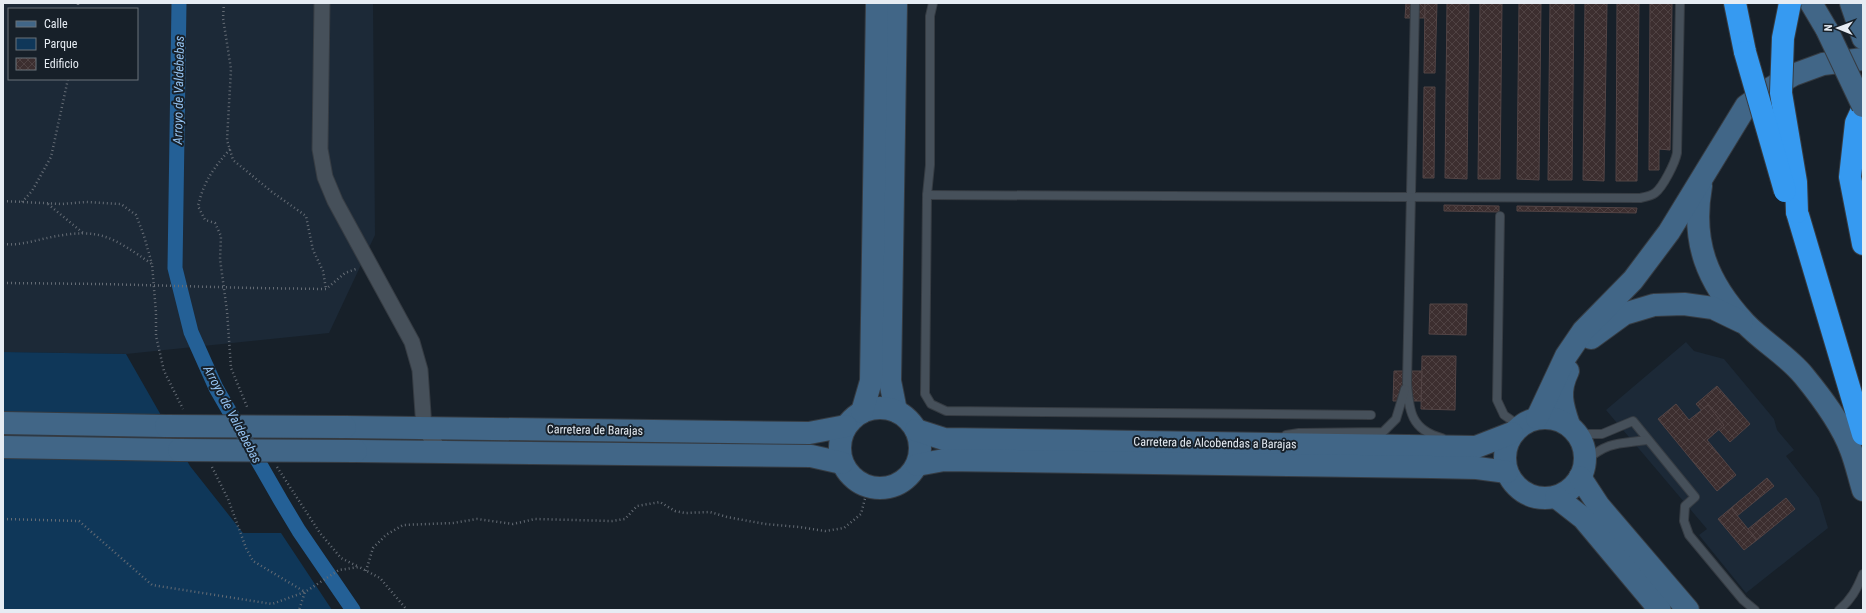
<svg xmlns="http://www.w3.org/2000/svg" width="1866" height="613" font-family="'Roboto Condensed',sans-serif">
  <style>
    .built { fill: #1c2937; fill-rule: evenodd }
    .green { fill: #0f3759 }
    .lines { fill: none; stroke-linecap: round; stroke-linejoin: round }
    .canal { stroke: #246096; stroke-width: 15 }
    .building { fill: url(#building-cross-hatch); stroke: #534445 }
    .lane-casing { stroke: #363c43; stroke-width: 10 }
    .street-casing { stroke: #363c43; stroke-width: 17 }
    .secondary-casing { stroke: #363c43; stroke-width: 24 }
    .highway-casing { stroke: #363c43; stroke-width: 24 }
    .path { stroke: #656c75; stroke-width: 2.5; stroke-dasharray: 1 3; stroke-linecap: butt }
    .lane { stroke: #46505a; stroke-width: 8 }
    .street { stroke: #46505a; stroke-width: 15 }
    .secondary { stroke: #416687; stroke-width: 22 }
    .highway { stroke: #369af1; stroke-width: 22 }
    .secondary-bridge-casing { stroke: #363c43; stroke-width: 24; stroke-linecap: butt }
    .highway-bridge-casing { stroke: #363c43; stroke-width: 24; stroke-linecap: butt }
    .path-bridge { stroke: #656c75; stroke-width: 2.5; stroke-dasharray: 1 3; stroke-linecap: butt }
    .secondary-bridge { stroke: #416687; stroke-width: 22 }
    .highway-bridge { stroke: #369af1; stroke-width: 22 }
    .labels { text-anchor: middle; stroke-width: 4; stroke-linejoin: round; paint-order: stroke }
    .street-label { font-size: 12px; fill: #e6ecf3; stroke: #172029 }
    .water-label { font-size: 13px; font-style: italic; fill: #95c3f1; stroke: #172029 }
  </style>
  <defs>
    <pattern id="building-cross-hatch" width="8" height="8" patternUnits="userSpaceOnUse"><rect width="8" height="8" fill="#3c2e2f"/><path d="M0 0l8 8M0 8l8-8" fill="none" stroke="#4f4243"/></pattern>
  </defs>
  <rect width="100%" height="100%" fill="#172029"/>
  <!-- built -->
  <g class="built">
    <path d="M3 3H373L375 235 329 333 126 354 3 352ZM9 9H137V79H9Z"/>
    <polygon points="1686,342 1694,351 1724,359 1774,419 1777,430 1794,450 1786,456 1819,498 1828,528 1746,593 1699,535 1707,529 1606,410"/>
  </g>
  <!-- green -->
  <polygon class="green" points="3,352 126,354 190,466 243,533 281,533 332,610 3,610"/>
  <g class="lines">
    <!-- canal -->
    <polyline class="canal" points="179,3 175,268 191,332 216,388 281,501 299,531 353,610"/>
  </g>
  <!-- building -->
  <g class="building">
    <polygon points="1406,3 1425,3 1425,18 1405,18"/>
    <polygon points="1425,3 1437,3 1435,73 1424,73"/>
    <polygon points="1447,3 1469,3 1467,179 1445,178"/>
    <polygon points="1480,3 1502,3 1500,179 1478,179"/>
    <polygon points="1519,3 1541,3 1539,180 1517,179"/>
    <polygon points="1550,3 1574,3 1572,180 1548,180"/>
    <polygon points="1585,3 1607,3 1604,181 1583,180"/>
    <polygon points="1617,3 1639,3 1637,181 1616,181"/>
    <polygon points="1650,3 1672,3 1670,150 1659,149 1659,170 1649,170"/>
    <polygon points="1424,87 1435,87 1434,178 1423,178"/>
    <polygon points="1444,205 1499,206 1499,212 1444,211"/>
    <polygon points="1517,206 1637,208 1636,213 1517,211"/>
    <polygon points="1430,304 1467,304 1466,335 1429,334"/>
    <polygon points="1422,356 1456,356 1455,410 1421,409"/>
    <polygon points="1394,371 1422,371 1421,401 1393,401"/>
    <polygon points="1717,386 1750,424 1730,442 1696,404"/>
    <polygon points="1676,404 1689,420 1708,405 1724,425 1707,440 1736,475 1717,491 1658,419"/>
    <polygon points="1767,478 1774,486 1737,516 1731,508"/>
    <polygon points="1786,498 1795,509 1757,540 1748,529"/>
    <polygon points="1731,508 1757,540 1744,550 1718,519"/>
  </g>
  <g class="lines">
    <defs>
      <g id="lane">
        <polyline points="933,3 930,16 930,165 927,195 925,394 931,404 946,411 1371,415"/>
        <path d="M1415 3 1407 383C1409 411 1411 430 1442 438"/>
        <path d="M927 195 1640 198C1645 197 1651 196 1655 193 1663 187 1675 163 1677 153L1680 3"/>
        <polyline points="1500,216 1497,400 1504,415 1520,426"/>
        <polyline points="1286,435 1299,433 1383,432 1396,419 1405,389"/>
        <polyline points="1579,436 1589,434 1602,434 1633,421 1695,497 1685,506 1684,521 1689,535 1743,600 1755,610"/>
        <path d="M1585 461C1609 441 1618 444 1647 440"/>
        <path d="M1839 610C1851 600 1857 589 1863 574"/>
      </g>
      <polyline id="street" points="322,3 320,149 325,177 335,201 412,342 420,370 424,428 441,452"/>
      <g id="secondary">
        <polyline points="896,3 890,381 896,411"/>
        <polyline points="1811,3 1827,30"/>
        <polyline points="1851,3 1863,38"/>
        <path d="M1701 186C1691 242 1707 282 1745 323 1763 342 1788 356 1804 376 1822 398 1841 423 1851 450 1856 463 1859 477 1863 490"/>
        <polyline points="1591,338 1624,314 1654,305 1684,304 1713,308 1742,322"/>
        <path d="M1568 371C1558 391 1562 405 1569 425"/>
        <circle cx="880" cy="448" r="40"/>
        <polyline points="862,412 871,381 877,3"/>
        <circle cx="1545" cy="458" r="40"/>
        <polyline points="1537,418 1566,356 1583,331 1633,280 1669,232 1746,106 1771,88 1793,75 1823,64 1863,59"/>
        <polyline points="3,423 166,426"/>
        <polyline points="345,427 809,433 846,426"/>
        <polyline points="916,430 944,439 1476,447 1512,433"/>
        <polyline points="3,447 179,450"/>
        <polyline points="356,451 811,456 842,463"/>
        <polyline points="917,465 944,460 1432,467 1477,468 1507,472"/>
        <polyline points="1580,477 1599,506 1688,610"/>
        <polyline points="1556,497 1583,518 1660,610"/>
      </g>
      <g id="highway">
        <polyline points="1735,3 1745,52"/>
        <polyline points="1863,108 1856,123 1850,177 1863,244"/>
        <polyline points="1797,212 1863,434"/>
      </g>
    </defs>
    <!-- lane casing -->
    <use href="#lane" class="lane-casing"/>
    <!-- street casing -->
    <use href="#street" class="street-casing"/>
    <!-- secondary casing -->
    <use href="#secondary" class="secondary-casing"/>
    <!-- highway casing -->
    <use href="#highway" class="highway-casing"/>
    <!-- path -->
    <g class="path">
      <polyline points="224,3 223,18 231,69 227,140 233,160 272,192 306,216 313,250 323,271 326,289"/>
      <polyline points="78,9 78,3"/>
      <path d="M230 149C213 169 204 181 198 206L205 220 215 223 221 236 220 259 227 311 231 368 248 409"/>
      <polyline points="3,201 62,204 86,202 121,204 136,215 144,236 152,264"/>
      <polyline points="22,202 32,191 51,157 68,79"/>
      <polyline points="48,204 83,233"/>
      <path d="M3 244C20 246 36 240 52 237 101 227 113 238 152 264L156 313V336L164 371 183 409"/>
      <polyline points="3,283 102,284"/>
      <polyline points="253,288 326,289 345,273 356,269"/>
      <polyline points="212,467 228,499 246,548 253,561 305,592 299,610"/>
      <polyline points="277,467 320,533 341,558 359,567"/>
      <polyline points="3,519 79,521 152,585 272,604 305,592 339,570 359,567 380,578 407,610"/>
      <polyline points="366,571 373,548 386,535 403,525 453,523 477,519 513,524 535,519 612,521 625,519 637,506 660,502 675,511 685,513 710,512 727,517 765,524 799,527 825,531 844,528 861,514 868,487"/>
    </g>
    <!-- lane -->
    <use href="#lane" class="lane"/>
    <!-- street -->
    <use href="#street" class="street"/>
    <!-- secondary -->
    <use href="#secondary" class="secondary"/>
    <!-- highway -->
    <use href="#highway" class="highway"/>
    <defs>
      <g id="secondary-bridge">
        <polyline points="1827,30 1863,106"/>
        <polyline points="166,426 345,427"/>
        <polyline points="179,450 356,451"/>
      </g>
      <g id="highway-bridge">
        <polyline points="1790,3 1783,38 1781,93 1796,182 1797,212"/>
        <polyline points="1745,52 1785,191"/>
      </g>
    </defs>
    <!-- secondary-bridge casing -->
    <use href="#secondary-bridge" class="secondary-bridge-casing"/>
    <!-- highway-bridge casing -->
    <use href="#highway-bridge" class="highway-bridge-casing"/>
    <!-- path-bridge -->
    <polyline class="path-bridge" points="102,284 253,288"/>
    <!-- secondary-bridge -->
    <use href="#secondary-bridge" class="secondary-bridge"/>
    <!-- highway-bridge -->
    <use href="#highway-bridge" class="highway-bridge"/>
  </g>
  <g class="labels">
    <!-- street labels -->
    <g class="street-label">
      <text transform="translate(595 430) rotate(1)" y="4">Carretera de Barajas</text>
      <text transform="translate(1215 443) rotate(1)" y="4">Carretera de Alcobendas a Barajas</text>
    </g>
    <!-- water labels -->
    <g class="water-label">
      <text transform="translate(178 90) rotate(-89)" y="5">Arroyo de Valdebebas</text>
      <text transform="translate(233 414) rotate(62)" y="5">Arroyo de Valdebebas</text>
    </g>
  </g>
  <!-- border -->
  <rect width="1866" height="613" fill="none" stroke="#e6ecf3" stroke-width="8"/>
  <!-- legend -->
  <rect x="8" y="8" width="130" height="72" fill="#172029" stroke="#6a727a"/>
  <rect x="16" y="21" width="20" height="6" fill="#416687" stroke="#6a727a"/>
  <text x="44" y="28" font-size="12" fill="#e6ecf3">Calle</text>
  <rect x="16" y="38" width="20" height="12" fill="#0f3759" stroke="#6a727a"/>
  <text x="44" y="48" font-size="12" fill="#e6ecf3">Parque</text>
  <rect x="16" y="58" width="20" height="12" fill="url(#building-cross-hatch)" stroke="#6a727a"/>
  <text x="44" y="68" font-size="12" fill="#e6ecf3">Edificio</text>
  <!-- north arrow -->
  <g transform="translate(1838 28) rotate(271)" stroke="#172029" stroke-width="3" paint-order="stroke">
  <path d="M0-3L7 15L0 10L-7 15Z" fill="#e6ecf3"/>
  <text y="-6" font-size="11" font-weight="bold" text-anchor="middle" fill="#e6ecf3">N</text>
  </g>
</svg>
